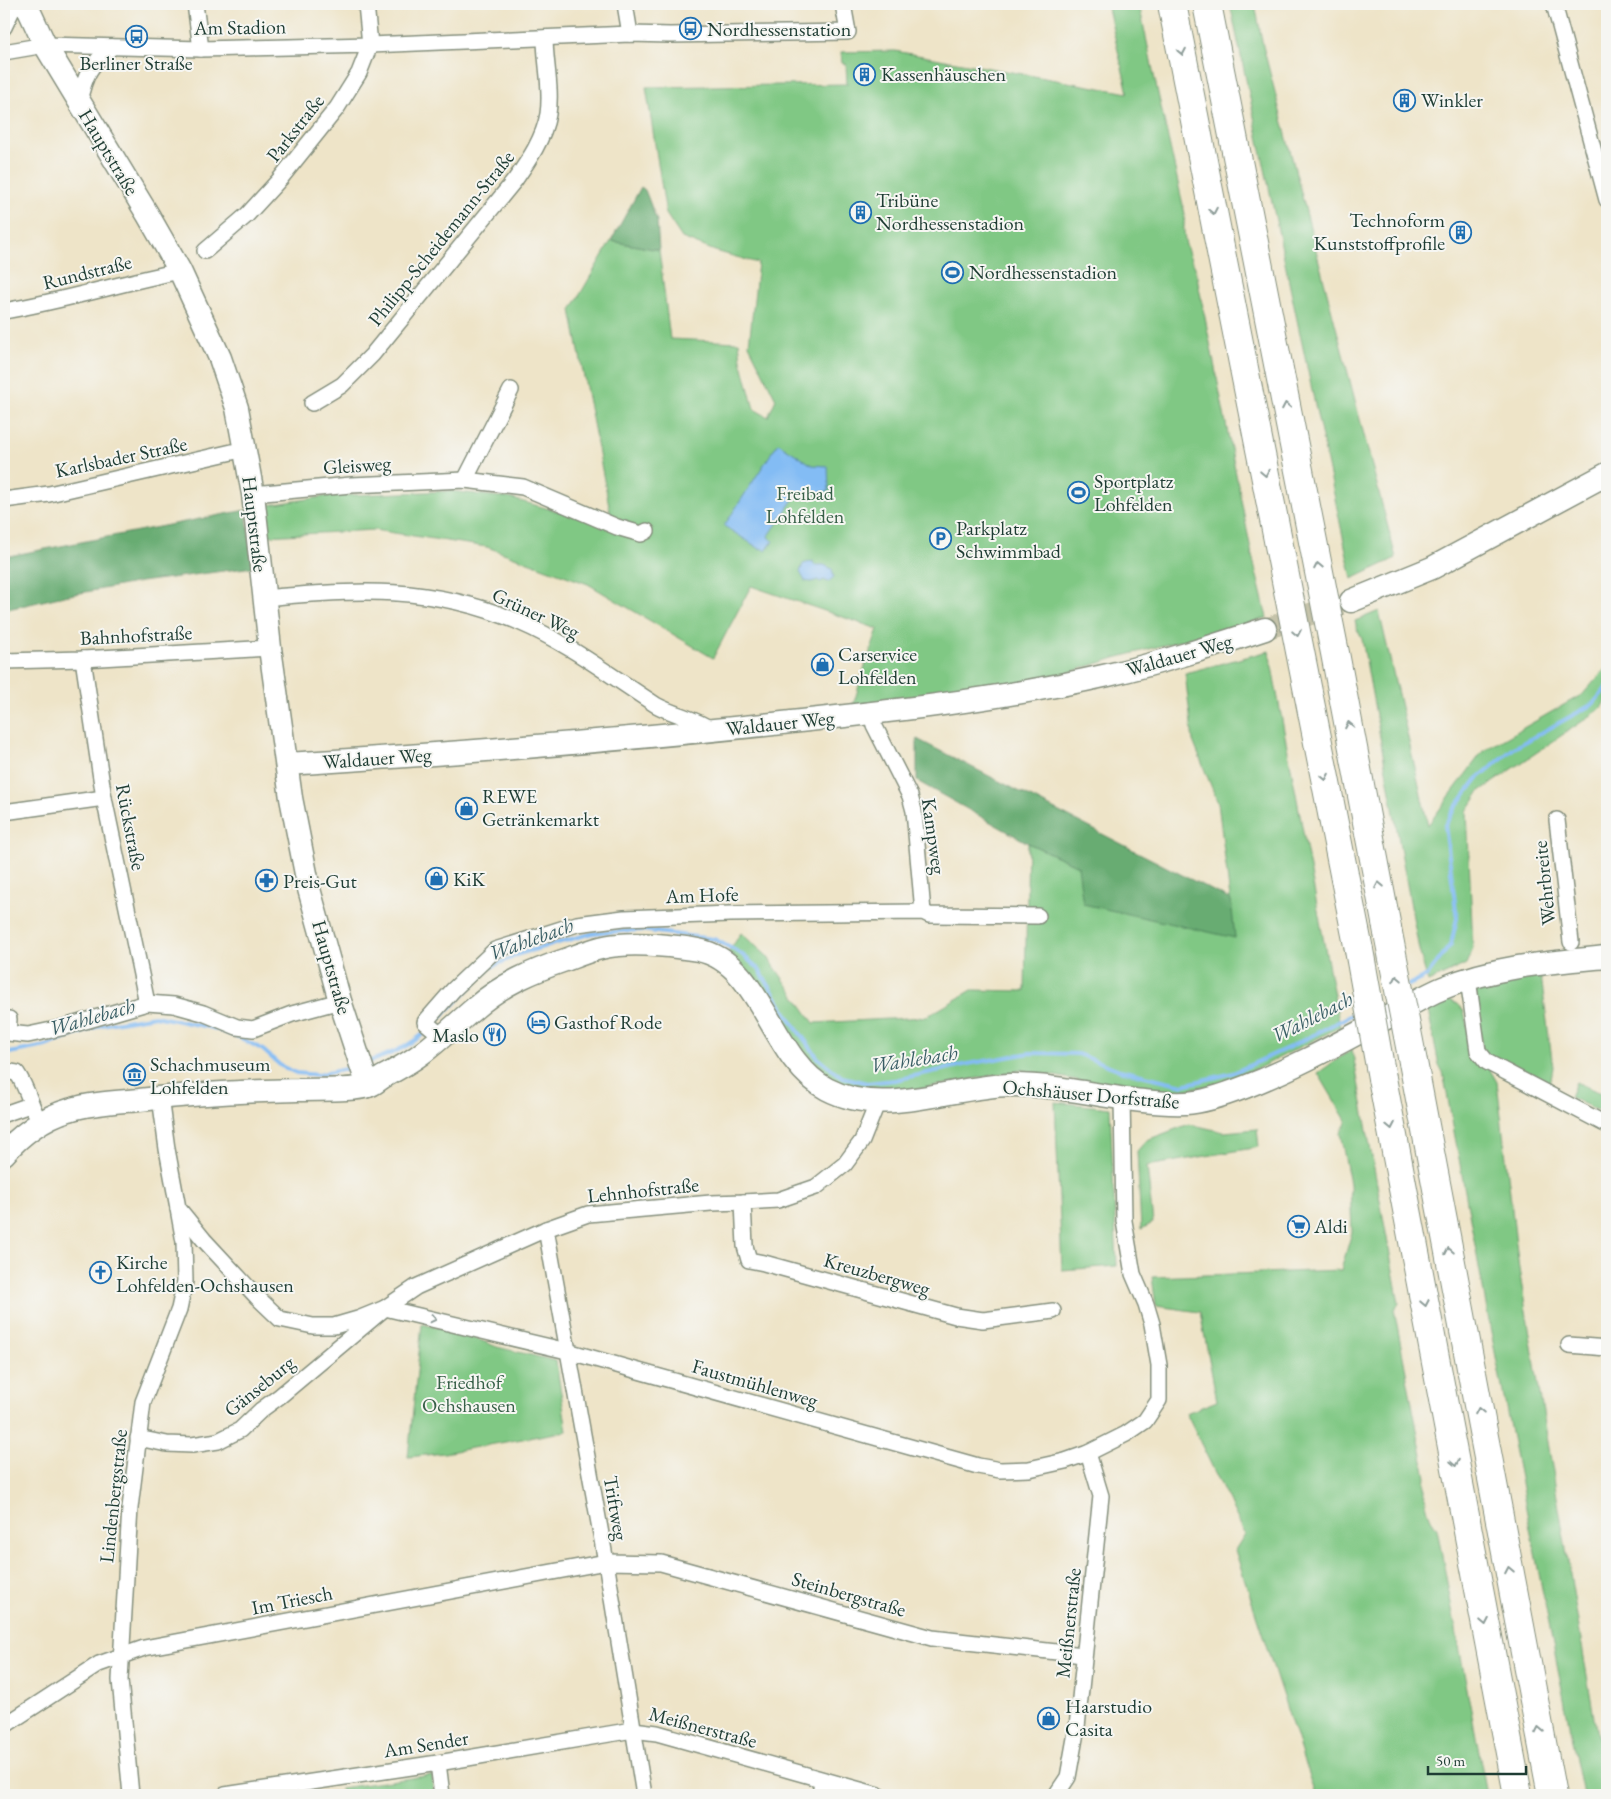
<svg xmlns="http://www.w3.org/2000/svg" width="1611" height="1799" font-family="'EB Garamond',serif">
  <style>
    .green { fill: #80c884; stroke: #50825c }
    .forest { fill: #68ac72; stroke: #447453 }
    .water { fill: #83bcf4; stroke: #517c94 }
    .lines { fill: none; stroke-linecap: round; stroke-linejoin: round }
    .stream { stroke: #83bcf4; stroke-width: 4 }
    .secondary-tunnel { stroke: #c5c3aa; stroke-width: 22; stroke-dasharray: 22 11; stroke-linecap: butt }
    .street-casing { stroke: #86907e; stroke-width: 18 }
    .secondary-casing { stroke: #86907e; stroke-width: 25 }
    .highway-casing { stroke: #86907e; stroke-width: 30 }
    .street { stroke: #fff; stroke-width: 15 }
    .secondary { stroke: #fff; stroke-width: 22 }
    .highway { stroke: #fff; stroke-width: 28 }
    .highway-bridge-casing { stroke: #86907e; stroke-width: 30; stroke-linecap: butt }
    .highway-bridge { stroke: #fff; stroke-width: 28 }
    .oneway { stroke: #8f9e9a }
    .labels { text-anchor: middle; stroke-width: 4; stroke-linejoin: round; paint-order: stroke }
    .street-label { font-size: 20px; fill: #1f3d34; stroke: #f6f6f2 }
    .poi-label { font-size: 20px; fill: #1f3d34; stroke: #f6f6f2; text-anchor: start }
    .park-label { font-size: 20px; fill: #376048; stroke: #f6f6f2 }
    .water-label { font-size: 21px; font-style: italic; fill: #385d64; stroke: #f6f6f2 }
  </style>
  <rect width="100%" height="100%" fill="#f6f6f2"/>
  <filter id="ink" filterUnits="userSpaceOnUse"><feTurbulence type="fractalNoise" baseFrequency=".02" numOctaves="2"/><feDisplacementMap in="SourceGraphic" scale="10" xChannelSelector="R" yChannelSelector="G"/><feConvolveMatrix kernelMatrix="1 2 1 2 8 2 1 2 1" color-interpolation-filters="sRGB"/></filter>
  <filter id="wash" filterUnits="userSpaceOnUse"><feTurbulence type="fractalNoise" baseFrequency=".0096" numOctaves="4" result="noise"/><feDisplacementMap in="SourceGraphic" scale="20" xChannelSelector="R" yChannelSelector="G"/><feGaussianBlur stdDeviation="1.12" result="paint"/><feColorMatrix in="noise" values="0 0 0 0 0 0 0 0 0 0 0 0 0 0 0 0 0 1.4 0 .05"/><feComposite in="paint" operator="in"/></filter>
  <g filter="url(#wash)">
    <rect width="100%" height="100%" fill="#eee4c8"/>
    <!-- green -->
    <g class="green">
      <path d="M1107 4H1139L1155 80 1185 214C1182 234 1185 249 1195 267L1252 555 1267 618 1115 658 1038 682 853 706 863 672 878 629 751 586 713 658 588 584 487 547 374 530 266 536 262 506 328 496 450 491 509 498 568 514 612 521 571 310 611 241 659 250 670 339 739 342 741 360 754 409 768 417 776 399 749 345 758 263 715 251 682 238 666 214 646 87 847 84 846 64 842 63 841 52 895 51 1128 93Z"/>
      <polygon points="1230,4 1255,4 1263,46 1396,558 1352,579"/>
      <polygon points="1379,611 1428,825 1483,751 1583,694 1607,667 1607,700 1599,710 1480,791 1467,811 1473,948 1466,964 1428,982 1419,950 1362,639 1357,629 1355,621"/>
      <polygon points="1269,651 1340,1027 1261,1067 1221,1083 1176,1092 1110,1086 1022,1070 914,1090 848,1092 801,1060 728,953 741,933 767,956 814,1023 926,1017 972,990 1025,991 1028,843 1235,938 1218,803 1193,741 1185,673"/>
      <polygon points="1541,976 1553,1067 1550,1086 1522,1071 1490,1057 1482,1048 1475,986 1512,979"/>
      <polygon points="1447,999 1457,1004 1464,1011 1473,1055 1489,1068 1497,1082 1519,1269 1607,1795 1583,1795 1491,1332 1443,1072 1439,1065 1427,1005"/>
      <path d="M1352 1049 1399 1303 1394 1309 1426 1477C1423 1497 1426 1513 1437 1529L1487 1795H1315L1235 1550 1245 1534 1186 1413 1217 1401 1200 1312 1156 1306 1152 1277 1341 1270 1352 1232 1350 1184 1340 1133 1347 1122 1318 1073Z"/>
      <polygon points="1576,1082 1607,1096 1607,1115 1570,1097"/>
      <polygon points="1055,1102 1110,1108 1117,1266 1062,1270"/>
      <polygon points="1189,1124 1224,1132 1257,1129 1259,1147 1147,1166 1153,1223 1141,1229 1137,1151 1147,1140"/>
      <polygon points="422,1324 460,1332 497,1347 556,1361 567,1431 444,1453 408,1457"/>
      <polygon points="432,1775 434,1795 342,1795 341,1788"/>
    </g>
    <!-- forest -->
    <g class="forest">
      <polygon points="641,187 645,190 657,221 659,250 611,241"/>
      <polygon points="246,510 253,567 141,582 64,596 4,610 4,557"/>
      <polygon points="917,739 1231,900 1235,938 1083,904 1078,866 1028,843 917,781"/>
    </g>
    <!-- water -->
    <g class="water">
      <polygon points="778,443 812,465 828,466 829,491 796,495 768,537 773,541 766,551 761,548 760,549 724,526"/>
      <polygon points="813,561 814,565 824,565 832,569 834,577 828,582 824,580 820,582 818,580 811,582 805,581 800,572 803,564"/>
    </g>
    <g class="lines">
      <!-- stream -->
      <g class="stream">
        <polyline points="1409,985 1427,976 1451,944 1457,918 1445,825 1455,808 1477,779 1514,748 1593,704 1607,687"/>
        <polyline points="434,1024 489,968 522,953 593,933 640,930 714,939 740,953 758,968 793,1024 818,1058 842,1077 867,1083 895,1080 973,1063 1030,1053 1078,1054 1120,1070 1183,1085 1233,1073 1292,1046 1361,1010"/>
        <polyline points="4,1054 46,1046 102,1025 155,1016 213,1028 239,1037 263,1050 281,1066 296,1073 319,1075 354,1067"/>
        <path d="M368 1062C391 1054 411 1046 429 1029"/>
      </g>
    </g>
  </g>
  <g filter="url(#ink)">
    <g class="lines">
      <!-- secondary-tunnel -->
      <polyline class="secondary-tunnel" points="1265,629 1341,604"/>
      <defs>
        <g id="street">
          <polyline points="195,4 201,49"/>
          <polyline points="625,4 630,34"/>
          <polyline points="1554,4 1607,200"/>
          <polyline points="4,27 15,4"/>
          <polyline points="4,52 45,45 201,49 370,45 630,34 670,35 848,32 843,4"/>
          <path d="M79 102C85 74 90 65 112 47"/>
          <polyline points="205,251 247,215 280,179 337,108 359,73 370,45 366,4"/>
          <path d="M4 311C63 301 121 283 180 271"/>
          <path d="M312 403 342 385 372 355 515 180C529 160 544 138 548 114 552 89 545 63 545 38"/>
          <polyline points="465,480 511,390"/>
          <polyline points="253,494 351,485 465,480 523,487 617,527 641,534 647,531"/>
          <polyline points="4,500 49,494 245,449"/>
          <path d="M265 598C356 589 432 585 519 622 568 643 611 676 656 705 674 715 695 718 712 730"/>
          <polyline points="83,659 104,798 147,1003"/>
          <polyline points="4,661 83,659 270,648"/>
          <polyline points="871,714 874,725 910,796 914,811 923,912"/>
          <polyline points="4,812 104,798"/>
          <polyline points="1557,820 1571,942"/>
          <polyline points="1468,979 1478,1051 1487,1062 1607,1125"/>
          <polyline points="9,1019 8,1033 28,1035 61,1028 147,1003 174,1005 203,1013 237,1027 253,1029 292,1014 340,1001"/>
          <polyline points="443,1037 425,1022 453,990 495,950 577,924 624,918 730,914 923,912 929,915 1038,916"/>
          <path d="M4 1071 17 1073C28 1089 31 1107 40 1123"/>
          <polyline points="160,1097 167,1149 178,1208 204,1240 257,1297 280,1319 313,1326 334,1326 358,1319 385,1308 567,1351 978,1466 1000,1470 1029,1469 1065,1461 1088,1453 1126,1434 1145,1421 1159,1400 1159,1365 1152,1324 1146,1304 1133,1274 1124,1221 1122,1097"/>
          <polyline points="4,1114 30,1105"/>
          <polyline points="743,1202 745,1246 749,1260 764,1263 956,1316 983,1320 1053,1311"/>
          <polyline points="546,1229 606,1562 644,1795"/>
          <polyline points="1569,1345 1607,1348"/>
          <polyline points="138,1438 167,1444 192,1445 218,1441 240,1430 261,1410 280,1396 385,1308 416,1287 546,1229 588,1214 711,1203 743,1202 778,1200 816,1187 845,1164 862,1141 878,1101"/>
          <polyline points="4,1726 99,1664 144,1648 606,1562 661,1563 932,1638 1083,1655"/>
          <polyline points="438,1763 442,1795"/>
          <polyline points="131,1795 120,1680 130,1508 143,1402 179,1309 185,1281 184,1242 178,1209"/>
          <polyline points="225,1795 438,1763 633,1730 657,1733 878,1795"/>
          <polyline points="820,1795 822,1780"/>
          <polyline points="1056,1795 1068,1777 1077,1727 1101,1496 1088,1453"/>
        </g>
        <g id="secondary">
          <polyline points="26,4 45,45 148,215 180,271 220,358 237,408 253,494 270,648 291,798 309,889 340,1001 368,1086"/>
          <polyline points="1351,601 1432,568 1607,474"/>
          <path d="M287 764C449 754 611 741 773 724 885 712 998 700 1108 675 1161 663 1213 646 1265 629"/>
          <path d="M4 1154C20 1135 44 1117 69 1110 91 1103 116 1102 139 1100 191 1094 245 1091 298 1090 315 1089 354 1091 368 1086 374 1085 378 1080 383 1077 396 1070 409 1063 421 1054 440 1040 457 1023 475 1008 502 984 533 971 568 959 584 953 601 946 619 945 641 943 676 946 698 950 762 962 771 1060 827 1089 884 1119 950 1086 1010 1085 1069 1084 1127 1105 1186 1103 1205 1102 1227 1094 1245 1087 1295 1068 1341 1042 1388 1017 1406 1007 1424 996 1443 988 1495 966 1552 962 1607 957"/>
        </g>
        <g id="highway">
          <polyline points="1172,4 1359,950"/>
          <polyline points="1207,4 1335,653 1388,933"/>
          <polyline points="1413,1062 1552,1795"/>
          <polyline points="1382,1078 1518,1795"/>
        </g>
      </defs>
      <!-- street casing -->
      <use href="#street" class="street-casing"/>
      <!-- secondary casing -->
      <use href="#secondary" class="secondary-casing"/>
      <!-- highway casing -->
      <use href="#highway" class="highway-casing"/>
      <!-- street -->
      <use href="#street" class="street"/>
      <!-- secondary -->
      <use href="#secondary" class="secondary"/>
      <!-- highway -->
      <use href="#highway" class="highway"/>
      <defs>
        <g id="highway-bridge">
          <polyline points="1388,933 1413,1062"/>
          <polyline points="1359,950 1382,1078"/>
        </g>
      </defs>
      <!-- highway-bridge casing -->
      <use href="#highway-bridge" class="highway-bridge-casing"/>
      <!-- highway-bridge -->
      <use href="#highway-bridge" class="highway-bridge"/>
    </g>
    <!-- one-way arrows -->
    <defs><path id="oneway-chevron" d="M-2-3.5L2.5 0L-2 3.5" fill="none" stroke-width="1.6" stroke-linecap="round" stroke-linejoin="round" transform="scale(1.25)"/></defs>
    <g class="oneway">
      <use href="#oneway-chevron" transform="translate(1182 52) rotate(79)"/>
      <use href="#oneway-chevron" transform="translate(1213 211) rotate(79)"/>
      <use href="#oneway-chevron" transform="translate(1286 406) rotate(-101)"/>
      <use href="#oneway-chevron" transform="translate(1265 473) rotate(79)"/>
      <use href="#oneway-chevron" transform="translate(1318 566) rotate(-101)"/>
      <use href="#oneway-chevron" transform="translate(1297 633) rotate(79)"/>
      <use href="#oneway-chevron" transform="translate(1349 725) rotate(-101)"/>
      <use href="#oneway-chevron" transform="translate(1325 777) rotate(79)"/>
      <use href="#oneway-chevron" transform="translate(1379 885) rotate(-101)"/>
      <use href="#oneway-chevron" transform="translate(1397 979) rotate(-101)"/>
      <use href="#oneway-chevron" transform="translate(1391 1126) rotate(79)"/>
      <use href="#oneway-chevron" transform="translate(1449 1251) rotate(-101)"/>
      <use href="#oneway-chevron" transform="translate(1425 1303) rotate(79)"/>
      <use href="#oneway-chevron" transform="translate(433 1319) rotate(13)"/>
      <use href="#oneway-chevron" transform="translate(1479 1411) rotate(-101)"/>
      <use href="#oneway-chevron" transform="translate(1455 1463) rotate(79)"/>
      <use href="#oneway-chevron" transform="translate(1509 1570) rotate(-101)"/>
      <use href="#oneway-chevron" transform="translate(1485 1622) rotate(79)"/>
      <use href="#oneway-chevron" transform="translate(1539 1730) rotate(-101)"/>
    </g>
  </g>
  <!-- icons -->
  <defs>
    <symbol id="bus-ring" viewBox="-11 -11 22 22"><circle r="9.5" fill="#f6f6f2" stroke="#1f6fb2" stroke-width="1.5"/><path d="M-5-6H5V4H4V6H2V4H-2V6H-4V4H-5ZM-3.5-4V0h7V-4ZM-3.5 1.2v1.5H-2V1.2ZM2 1.2v1.5H3.5V1.2Z" fill="#1f6fb2"/></symbol>
    <symbol id="building-ring" viewBox="-11 -11 22 22"><circle r="9.5" fill="#f6f6f2" stroke="#1f6fb2" stroke-width="1.5"/><path d="M-4-6H4V6H1V3H-1V6H-4ZM-2.5-4.3h1.7v1.8h-1.7ZM.8-4.3h1.7v1.8H.8ZM-2.5-1h1.7V.8h-1.7ZM.8-1h1.7V.8H.8Z" fill="#1f6fb2"/></symbol>
    <symbol id="stadium-ring" viewBox="-11 -11 22 22"><circle r="9.5" fill="#f6f6f2" stroke="#1f6fb2" stroke-width="1.5"/><path d="M0-5a6.5 5 0 1 0 0 10a6.5 5 0 1 0 0-10ZM-3.5-1.8h7v3.6h-7Z" fill="#1f6fb2"/></symbol>
    <symbol id="parking-ring" viewBox="-11 -11 22 22"><circle r="9.5" fill="#f6f6f2" stroke="#1f6fb2" stroke-width="1.5"/><path d="M-3.5-5.5H1a3.5 3.5 0 0 1 0 7H-1V5.5H-3.5ZM-1-3.4V-.6H.8a1.4 1.4 0 0 0 0-2.8Z" fill="#1f6fb2"/></symbol>
    <symbol id="shop-ring" viewBox="-11 -11 22 22"><circle r="9.5" fill="#f6f6f2" stroke="#1f6fb2" stroke-width="1.5"/><path d="M-5-2.5h2.3a2.7 3.5 0 0 1 5.4 0H5L5.5 6h-11ZM-1.5-2.5h3a1.5 2.3 0 0 0-3 0Z" fill="#1f6fb2"/></symbol>
    <symbol id="pharmacy-ring" viewBox="-11 -11 22 22"><circle r="9.5" fill="#f6f6f2" stroke="#1f6fb2" stroke-width="1.5"/><path d="M-2-6h4v4h4v4h-4v4h-4v-4h-4v-4h4Z" fill="#1f6fb2"/></symbol>
    <symbol id="hotel-ring" viewBox="-11 -11 22 22"><circle r="9.5" fill="#f6f6f2" stroke="#1f6fb2" stroke-width="1.5"/><path d="M-6-4.5h1.5V1H6V5H4.5V3h-9V5H-6ZM-4 0a1.8 1.8 0 1 1 3.6 0ZM.5 0V-2.5h3Q6-2.5 6 0Z" fill="#1f6fb2"/></symbol>
    <symbol id="restaurant-ring" viewBox="-11 -11 22 22"><circle r="9.5" fill="#f6f6f2" stroke="#1f6fb2" stroke-width="1.5"/><path d="M-5-6h1v4h1v-4h1v4h1v-4h1v5L-1.5 .5V6h-2V.5L-5-1ZM5-6V6H3V1.5H1.5Q1.5-4 5-6Z" fill="#1f6fb2"/></symbol>
    <symbol id="museum-ring" viewBox="-11 -11 22 22"><circle r="9.5" fill="#f6f6f2" stroke="#1f6fb2" stroke-width="1.5"/><path d="M0-6L6-3V-2H-6V-3ZM-5-1h2V3h-2ZM-1-1h2V3h-2ZM3-1h2V3H3ZM-6 4H6V6H-6Z" fill="#1f6fb2"/></symbol>
    <symbol id="supermarket-ring" viewBox="-11 -11 22 22"><circle r="9.5" fill="#f6f6f2" stroke="#1f6fb2" stroke-width="1.5"/><path d="M-6-5.5h2.5l.6 2H6L4.5 2H-2.5L-4.4-4H-6ZM-1.5 3.2a1.3 1.3 0 1 0 .1 0ZM3 3.2a1.3 1.3 0 1 0 .1 0Z" fill="#1f6fb2"/></symbol>
    <symbol id="church-ring" viewBox="-11 -11 22 22"><circle r="9.5" fill="#f6f6f2" stroke="#1f6fb2" stroke-width="1.5"/><path d="M-1.2-6h2.4v3.5h3.3v2.4h-3.3V6h-2.4V-.1h-3.3v-2.4h3.3Z" fill="#1f6fb2"/></symbol>
  </defs>
  <g fill-rule="evenodd">
    <use href="#bus-ring" x="678" y="16" width="25" height="25"/>
    <use href="#bus-ring" x="124" y="24" width="25" height="25"/>
    <use href="#building-ring" x="852" y="62" width="25" height="25"/>
    <use href="#building-ring" x="1392" y="88" width="25" height="25"/>
    <use href="#building-ring" x="848" y="200" width="25" height="25"/>
    <use href="#building-ring" x="1448" y="220" width="25" height="25"/>
    <use href="#stadium-ring" x="940" y="260" width="25" height="25"/>
    <use href="#stadium-ring" x="1066" y="480" width="25" height="25"/>
    <use href="#parking-ring" x="928" y="526" width="25" height="25"/>
    <use href="#shop-ring" x="810" y="652" width="25" height="25"/>
    <use href="#shop-ring" x="454" y="796" width="25" height="25"/>
    <use href="#shop-ring" x="424" y="866" width="25" height="25"/>
    <use href="#pharmacy-ring" x="254" y="868" width="25" height="25"/>
    <use href="#hotel-ring" x="526" y="1010" width="25" height="25"/>
    <use href="#restaurant-ring" x="482" y="1022" width="25" height="25"/>
    <use href="#museum-ring" x="122" y="1062" width="25" height="25"/>
    <use href="#supermarket-ring" x="1286" y="1214" width="25" height="25"/>
    <use href="#church-ring" x="88" y="1260" width="25" height="25"/>
    <use href="#shop-ring" x="1036" y="1706" width="25" height="25"/>
  </g>
  <g class="labels">
    <!-- street labels -->
    <g class="street-label">
      <text transform="translate(240 27) rotate(-1)" y="7">Am Stadion</text>
      <text transform="translate(295 128) rotate(-52)" y="7">Parkstraße</text>
      <text transform="translate(109 152) rotate(59)" y="7">Hauptstraße</text>
      <text transform="translate(441 238) rotate(-51)" y="7">Philipp-Scheidemann-Straße</text>
      <text transform="translate(87 272) rotate(-14)" y="7">Rundstraße</text>
      <text transform="translate(121 457) rotate(-12)" y="7">Karlsbader Straße</text>
      <text transform="translate(357 465) rotate(-4)" y="7">Gleisweg</text>
      <text transform="translate(255 524) rotate(83)" y="7">Hauptstraße</text>
      <text transform="translate(536 613) rotate(25)" y="7">Grüner Weg</text>
      <text transform="translate(136 635) rotate(-3)" y="7">Bahnhofstraße</text>
      <text transform="translate(1179 655) rotate(-16)" y="7">Waldauer Weg</text>
      <text transform="translate(780 723) rotate(-6)" y="7">Waldauer Weg</text>
      <text transform="translate(377 758) rotate(-4)" y="7">Waldauer Weg</text>
      <text transform="translate(131 827) rotate(79)" y="7">Rückstraße</text>
      <text transform="translate(934 836) rotate(82)" y="7">Kampweg</text>
      <text transform="translate(1544 883) rotate(-96)" y="7">Wehrbreite</text>
      <text transform="translate(702 895) rotate(-2)" y="7">Am Hofe</text>
      <text transform="translate(332 967) rotate(74)" y="7">Hauptstraße</text>
      <text transform="translate(1091 1094) rotate(5)" y="7">Ochshäuser Dorfstraße</text>
      <text transform="translate(643 1190) rotate(-6)" y="7">Lehnhofstraße</text>
      <text transform="translate(877 1274) rotate(16)" y="7">Kreuzbergweg</text>
      <text transform="translate(755 1383) rotate(16)" y="7">Faustmühlenweg</text>
      <text transform="translate(259 1386) rotate(-39)" y="7">Gänseburg</text>
      <text transform="translate(113 1496) rotate(-84)" y="7">Lindenbergstraße</text>
      <text transform="translate(616 1508) rotate(80)" y="7">Triftweg</text>
      <text transform="translate(849 1594) rotate(16)" y="7">Steinbergstraße</text>
      <text transform="translate(292 1600) rotate(-11)" y="7">Im Triesch</text>
      <text transform="translate(1068 1623) rotate(-84)" y="7">Meißnerstraße</text>
      <text transform="translate(703 1727) rotate(15)" y="7">Meißnerstraße</text>
      <text transform="translate(426 1744) rotate(-9)" y="7">Am Sender</text>
    </g>
    <!-- poi labels -->
    <g class="poi-label">
      <text x="707" y="36">Nordhessenstation</text>
      <text x="136" y="70" text-anchor="middle">Berliner Straße</text>
      <text x="881" y="81">Kassenhäuschen</text>
      <text x="1421" y="107">Winkler</text>
      <text x="876" y="207">Tribüne<tspan x="876" dy="23">Nordhessenstadion</tspan></text>
      <text x="1445" y="227" text-anchor="end">Technoform<tspan x="1445" dy="23">Kunststoffprofile</tspan></text>
      <text x="969" y="279">Nordhessenstadion</text>
      <text x="1094" y="488">Sportplatz<tspan x="1094" dy="23">Lohfelden</tspan></text>
      <text x="956" y="535">Parkplatz<tspan x="956" dy="23">Schwimmbad</tspan></text>
      <text x="838" y="661">Carservice<tspan x="838" dy="23">Lohfelden</tspan></text>
      <text x="482" y="803">REWE<tspan x="482" dy="23">Getränkemarkt</tspan></text>
      <text x="453" y="886">KiK</text>
      <text x="283" y="888">Preis-Gut</text>
      <text x="554" y="1029">Gasthof Rode</text>
      <text x="479" y="1042" text-anchor="end">Maslo</text>
      <text x="150" y="1071">Schachmuseum<tspan x="150" dy="23">Lohfelden</tspan></text>
      <text x="1314" y="1233">Aldi</text>
      <text x="116" y="1269">Kirche<tspan x="116" dy="23">Lohfelden-Ochshausen</tspan></text>
      <text x="1065" y="1713">Haarstudio<tspan x="1065" dy="23">Casita</tspan></text>
    </g>
    <!-- park labels -->
    <g class="park-label">
      <text x="805" y="500">Freibad<tspan x="805" dy="23">Lohfelden</tspan></text>
      <text x="469" y="1389">Friedhof<tspan x="469" dy="23">Ochshausen</tspan></text>
    </g>
    <!-- water labels -->
    <g class="water-label">
      <text transform="translate(531 939) rotate(-20)" y="7">Wahlebach</text>
      <text transform="translate(92 1017) rotate(-16)" y="7">Wahlebach</text>
      <text transform="translate(1312 1017) rotate(-27)" y="7">Wahlebach</text>
      <text transform="translate(914 1059) rotate(-9)" y="7">Wahlebach</text>
    </g>
  </g>
  <!-- margin -->
  <rect width="1611" height="1799" fill="none" stroke="#f6f6f2" stroke-width="20"/>
  <!-- scale -->
  <path d="M1428 1766v8h98v-8" fill="none" stroke="#1f3d34" stroke-width="2.5"/>
  <text x="1436" y="1766" font-size="15" fill="#1f3d34" stroke="#f6f6f2" stroke-width="4" paint-order="stroke">50 m</text>
</svg>
